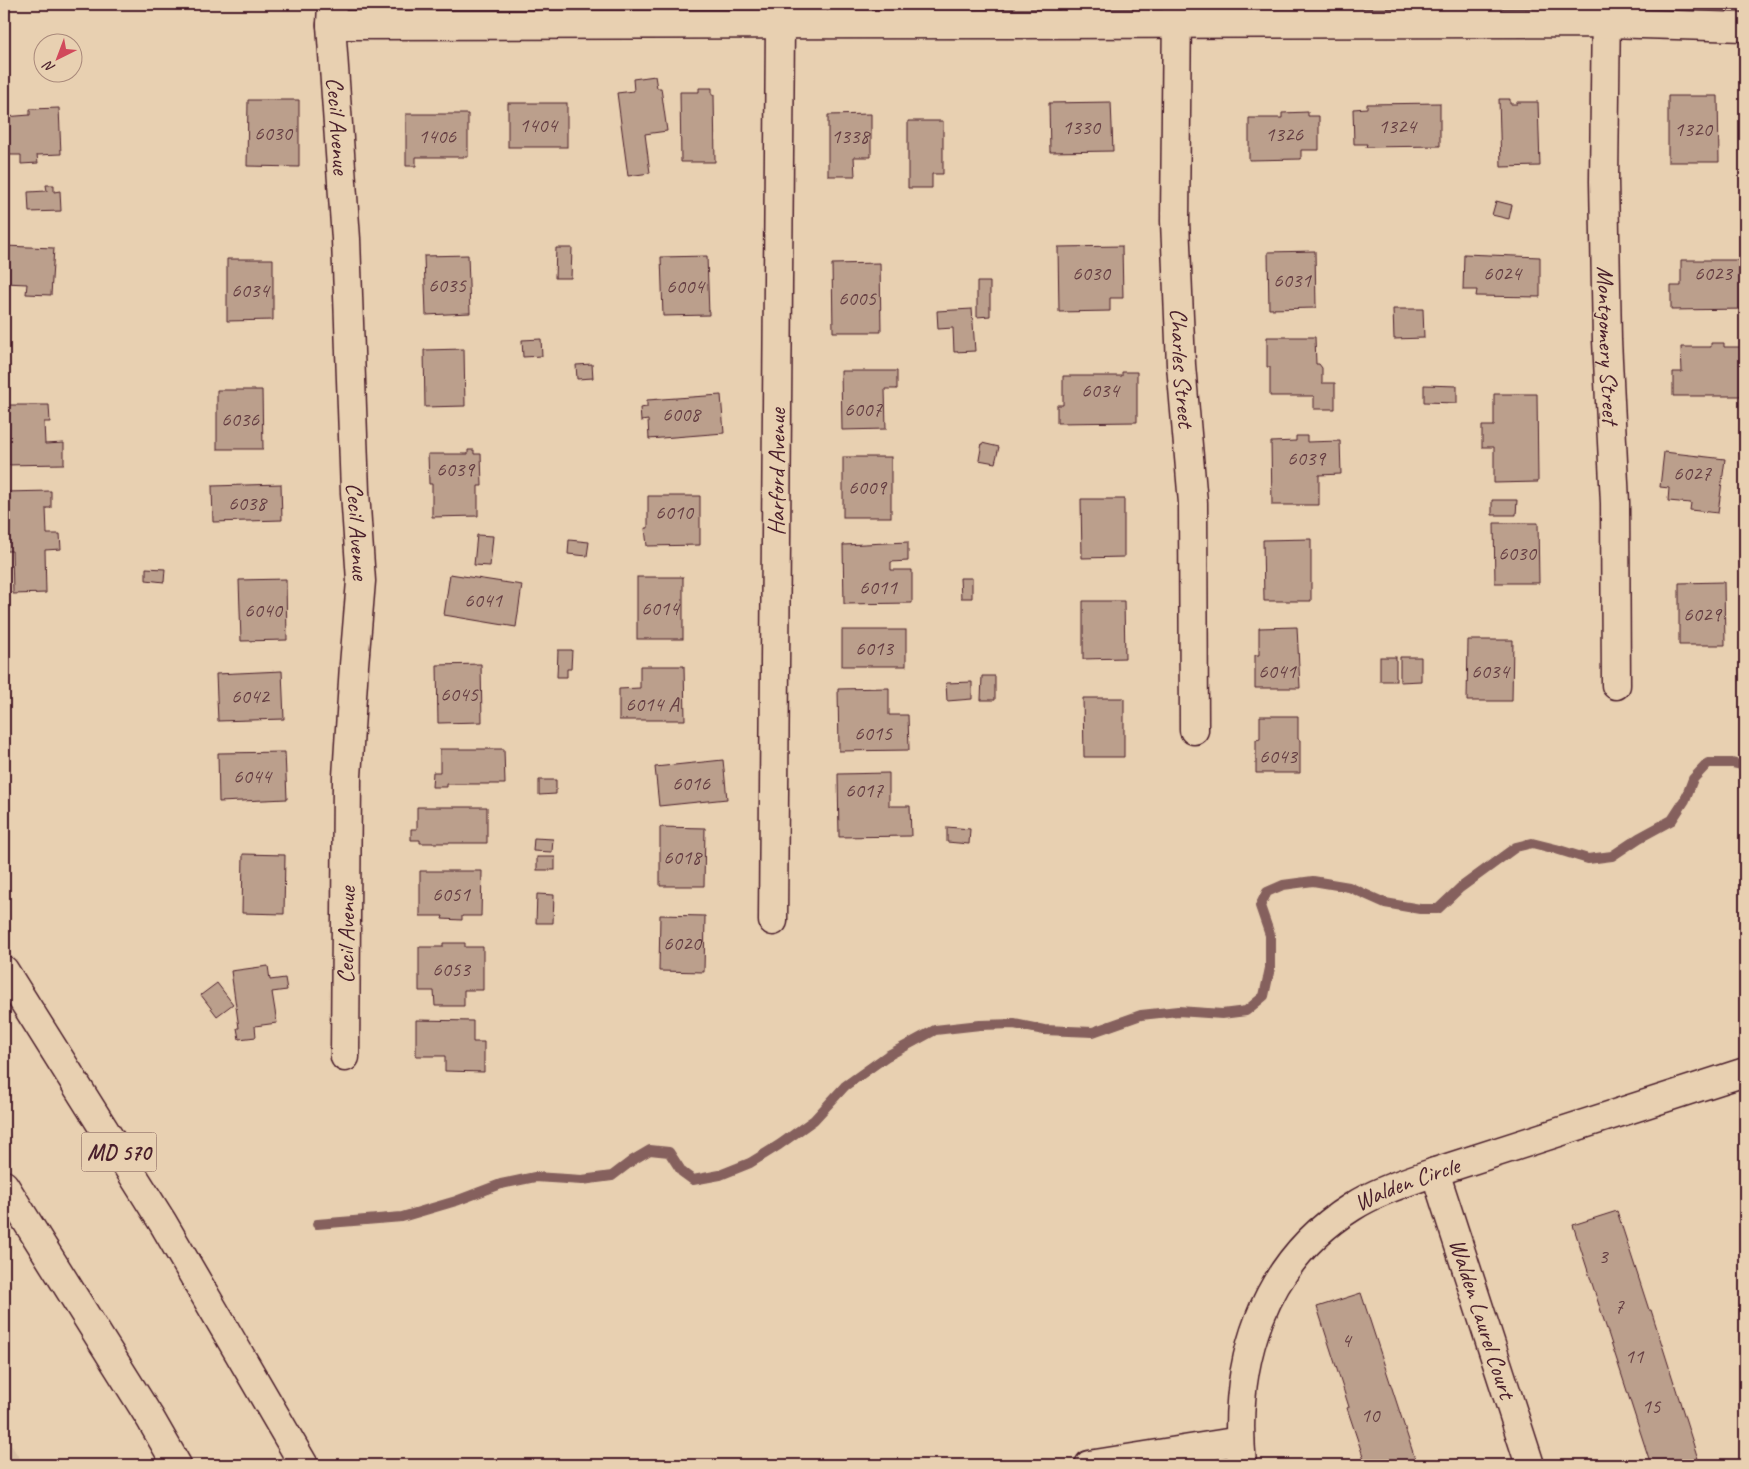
<svg xmlns="http://www.w3.org/2000/svg" width="1749" height="1469" font-family="Caveat,sans-serif">
  <style>
    .built { fill: #dac1a6 }
    .lines { fill: none; stroke-linecap: round; stroke-linejoin: round }
    .stream { stroke: #85605d; stroke-width: 10 }
    .building { fill: #bb9f8c; stroke: #4a1f2b }
    .minor-casing { stroke: #4a1f2b; stroke-width: 31 }
    .motorway-casing { stroke: #4a1f2b; stroke-width: 31 }
    .minor { stroke: #e8d0b1; stroke-width: 28 }
    .motorway { stroke: #e8d0b1; stroke-width: 28 }
    .labels { text-anchor: middle; stroke-width: 4.5; stroke-linejoin: round; paint-order: stroke }
    .number-label { font-size: 21px; fill: #663f43 }
    .shield { fill: #e8d0b1; stroke: #795453; stroke-width: 1 }
    .shield-label { font-size: 22px; font-weight: bold; fill: #4a1f2b }
    .street-label { font-size: 24px; fill: #4a1f2b; stroke: #e8d0b1 }
  </style>
  <rect width="100%" height="100%" fill="#e8d0b1"/>
  <filter id="ink" filterUnits="userSpaceOnUse"><feTurbulence type="fractalNoise" baseFrequency=".02" numOctaves="2"/><feDisplacementMap in="SourceGraphic" scale="10" xChannelSelector="R" yChannelSelector="G"/><feConvolveMatrix kernelMatrix="1 2 1 2 8 2 1 2 1" color-interpolation-filters="sRGB"/></filter>
  <g filter="url(#ink)">
    <!-- built -->
    <polygon class="built" points="4,1434 24,1465 4,1465"/>
    <g class="lines">
      <!-- stream -->
      <polyline class="stream" points="317,1224 402,1217 456,1201 501,1184 535,1177 582,1180 612,1176 633,1160 650,1150 669,1152 682,1172 693,1180 720,1175 750,1163 779,1145 814,1120 845,1086 887,1056 935,1030 980,1025 1014,1024 1044,1030 1093,1032 1141,1015 1178,1011 1222,1014 1246,1011 1264,996 1270,968 1270,935 1260,906 1267,892 1283,885 1313,881 1349,887 1385,903 1420,909 1438,909 1460,888 1516,847 1532,843 1556,849 1588,859 1612,856 1639,838 1672,820 1685,800 1693,779 1708,763 1732,763 1745,766"/>
    </g>
    <!-- building -->
    <g class="building">
      <polygon points="655,76 657,88 661,88 667,131 645,134 650,173 628,176 617,93 634,91 633,79"/>
      <rect x="1743" y="86" width="2" height="47"/>
      <polygon points="699,88 712,88 712,95 714,95 715,162 681,162 680,92 699,92"/>
      <polygon points="1668,96 1718,96 1719,162 1668,162"/>
      <polygon points="1499,99 1510,99 1510,104 1517,104 1517,102 1538,102 1540,166 1501,167"/>
      <polygon points="248,100 299,100 299,167 247,166"/>
      <polygon points="1111,102 1113,151 1050,152 1049,103"/>
      <rect x="508" y="103" width="59" height="44"/>
      <polygon points="1440,103 1440,146 1366,147 1367,144 1354,144 1353,109 1367,108 1367,104"/>
      <polygon points="59,108 61,154 37,155 38,163 21,164 21,155 4,155 4,117 30,115 30,109"/>
      <polygon points="1308,112 1308,116 1319,116 1319,150 1301,150 1301,159 1249,160 1249,118 1282,118 1282,113"/>
      <polygon points="406,114 468,114 468,157 416,157 416,166 406,166"/>
      <polygon points="871,114 871,157 854,157 855,176 828,176 828,115"/>
      <polygon points="908,121 943,121 943,174 932,174 932,188 908,188"/>
      <polygon points="46,185 54,185 54,192 60,191 61,211 29,212 28,192 47,191"/>
      <polygon points="1496,201 1512,205 1509,219 1492,215"/>
      <polygon points="4,246 54,248 51,295 26,294 27,284 4,283"/>
      <polygon points="1122,246 1123,298 1110,298 1110,311 1059,312 1058,247"/>
      <polygon points="556,248 572,248 571,278 555,278"/>
      <polygon points="1315,251 1316,308 1269,309 1268,252"/>
      <polygon points="1464,254 1540,257 1540,297 1476,296 1477,290 1463,290"/>
      <polygon points="468,255 470,313 426,315 424,256"/>
      <polygon points="707,256 709,315 663,316 661,257"/>
      <polygon points="227,259 273,259 273,320 227,321"/>
      <polygon points="1681,260 1745,260 1745,309 1671,310 1671,286 1681,286"/>
      <polygon points="880,263 881,332 833,332 832,264"/>
      <polygon points="977,282 990,282 990,316 977,317"/>
      <polygon points="972,309 975,351 954,352 953,328 938,329 937,311"/>
      <polygon points="1393,309 1423,309 1424,338 1394,339"/>
      <polygon points="1267,337 1315,337 1316,364 1319,364 1322,368 1322,383 1335,383 1335,409 1314,409 1314,396 1270,396 1270,367 1267,367"/>
      <polygon points="541,339 542,356 523,357 522,340"/>
      <polygon points="1711,343 1724,343 1724,347 1745,347 1745,396 1673,396 1673,372 1682,372 1681,347 1711,347"/>
      <polygon points="464,349 465,406 425,407 424,350"/>
      <polygon points="592,364 593,378 577,379 576,365"/>
      <polygon points="841,371 897,371 897,389 885,389 886,429 842,430"/>
      <polygon points="1122,372 1137,372 1137,422 1057,423 1057,405 1063,405 1063,376 1122,376"/>
      <polygon points="1424,385 1457,386 1457,403 1424,402"/>
      <polygon points="217,390 262,390 263,449 217,449"/>
      <polygon points="1494,394 1537,394 1538,482 1494,483 1494,447 1482,447 1482,426 1494,426"/>
      <polygon points="721,395 724,433 649,439 648,420 641,421 640,408 647,407 647,400"/>
      <polygon points="4,405 49,405 50,422 44,422 45,444 64,443 64,464 4,465"/>
      <polygon points="1296,436 1307,436 1307,442 1340,441 1341,474 1319,475 1319,505 1272,505 1271,442 1296,441"/>
      <polygon points="982,443 999,447 995,463 979,460"/>
      <polygon points="468,450 474,450 474,454 481,454 482,486 478,486 478,516 432,517 432,484 429,484 428,454 468,454"/>
      <polygon points="1664,452 1725,459 1718,513 1690,510 1691,503 1668,501 1669,488 1660,487"/>
      <rect x="843" y="457" width="48" height="60"/>
      <polygon points="281,484 282,520 213,522 212,486"/>
      <polygon points="51,491 51,508 46,508 47,534 60,534 61,549 45,550 46,593 13,594 12,551 4,551 4,492"/>
      <polygon points="648,496 700,496 700,545 647,546 645,528 648,528"/>
      <polygon points="1081,499 1124,499 1124,557 1082,558"/>
      <polygon points="1492,500 1517,500 1516,515 1492,515"/>
      <polygon points="1494,523 1538,523 1539,583 1495,583"/>
      <polygon points="477,535 493,536 490,566 474,565"/>
      <polygon points="1311,539 1311,601 1264,601 1263,540"/>
      <polygon points="569,540 589,542 587,556 568,554"/>
      <polygon points="908,542 908,561 891,562 891,570 912,570 912,603 844,604 843,545"/>
      <polygon points="146,568 165,569 164,582 146,580"/>
      <polygon points="450,574 522,585 516,627 444,615"/>
      <rect x="637" y="577" width="46" height="62"/>
      <polygon points="960,578 972,578 972,598 961,598"/>
      <polygon points="286,579 287,640 241,641 239,580"/>
      <polygon points="1724,582 1725,645 1679,645 1679,583"/>
      <polygon points="1083,601 1124,601 1125,658 1083,659"/>
      <polygon points="1297,627 1300,688 1255,688 1255,655 1259,655 1259,628"/>
      <rect x="842" y="630" width="64" height="36"/>
      <polygon points="1468,640 1513,640 1512,701 1467,701"/>
      <polygon points="558,650 572,650 571,669 567,669 567,677 557,677"/>
      <rect x="1380" y="657" width="16" height="24"/>
      <polygon points="1400,657 1421,657 1421,681 1400,682"/>
      <polygon points="481,664 482,722 438,723 437,665"/>
      <polygon points="640,666 684,666 685,720 619,720 619,689 640,688"/>
      <polygon points="282,671 284,719 218,721 216,674"/>
      <polygon points="982,676 995,676 995,700 981,700"/>
      <polygon points="972,682 972,699 947,701 946,683"/>
      <polygon points="889,688 889,715 908,715 909,750 839,751 838,689"/>
      <polygon points="1083,698 1124,698 1124,757 1084,757"/>
      <polygon points="1260,716 1298,716 1298,739 1300,740 1300,773 1256,773 1256,740 1260,739"/>
      <polygon points="440,749 504,749 505,784 447,784 447,787 432,787 433,772 440,772"/>
      <polygon points="285,752 287,799 219,802 218,753"/>
      <polygon points="723,760 727,799 659,806 655,767"/>
      <polygon points="889,773 889,806 910,806 911,836 839,837 838,774"/>
      <polygon points="539,780 556,780 556,794 539,795"/>
      <polygon points="417,807 487,807 487,843 420,843 420,840 411,840 411,829 417,829"/>
      <polygon points="660,827 705,828 704,886 660,886"/>
      <polygon points="947,827 970,829 969,844 947,842"/>
      <polygon points="534,838 553,839 552,852 533,851"/>
      <polygon points="243,854 285,855 284,914 242,913"/>
      <rect x="537" y="857" width="18" height="13"/>
      <polygon points="420,871 482,871 481,916 462,916 462,920 442,919 443,916 420,916"/>
      <polygon points="537,894 554,895 553,923 536,923"/>
      <polygon points="660,915 705,916 704,972 659,971"/>
      <polygon points="443,943 465,943 465,947 483,947 483,990 464,990 464,1006 435,1006 434,991 419,991 419,947 443,947"/>
      <polygon points="268,966 270,980 285,978 287,990 272,992 277,1023 255,1026 256,1037 239,1039 237,1028 239,1028 231,971"/>
      <polygon points="217,983 233,1004 217,1016 201,995"/>
      <polygon points="416,1020 473,1021 473,1042 484,1042 484,1072 445,1071 445,1056 416,1056"/>
      <polygon points="1617,1211 1649,1310 1651,1310 1699,1462 1688,1465 1651,1465 1573,1225"/>
      <polygon points="1361,1293 1417,1465 1366,1465 1347,1408 1349,1407 1317,1307"/>
    </g>
    <g class="lines">
      <defs>
        <g id="minor">
          <path id="s1" d="M332 4 331 25 346 239 355 492 361 581 354 665 347 777 345 1057"/>
          <path id="s2" d="M1177 4 1175 221 1181 365 1193 503 1194 730"/>
          <path id="s3" d="M1606 5 1604 181 1607 340 1615 503 1616 685"/>
          <polyline points="331,25 1607,23 1745,27"/>
          <path id="s4" d="M773 921 780 24"/>
          <path id="s5" d="M1435 1172 1530 1465"/>
          <polyline points="1089,1465 1240,1441"/>
          <path id="s6" d="M1242 1465C1232 1364 1261 1264 1352 1207 1377 1191 1407 1182 1435 1172L1745 1072"/>
        </g>
        <g id="motorway">
          <polyline points="4,970 163,1223 304,1465"/>
          <polyline points="4,1185 150,1418 177,1465"/>
        </g>
      </defs>
      <!-- minor casing -->
      <use href="#minor" class="minor-casing"/>
      <!-- motorway casing -->
      <use href="#motorway" class="motorway-casing"/>
      <!-- minor -->
      <use href="#minor" class="minor"/>
      <!-- motorway -->
      <use href="#motorway" class="motorway"/>
    </g>
  </g>
  <g class="labels">
    <!-- number labels -->
    <g class="number-label">
      <text x="538" y="132">1404</text>
      <text x="1397" y="133">1324</text>
      <text x="1081" y="134">1330</text>
      <text x="1693" y="136">1320</text>
      <text x="273" y="140">6030</text>
      <text x="1284" y="141">1326</text>
      <text x="437" y="143">1406</text>
      <text x="850" y="143">1338</text>
      <text x="1091" y="280">6030</text>
      <text x="1502" y="280">6024</text>
      <text x="1713" y="280">6023</text>
      <text x="1292" y="287">6031</text>
      <text x="447" y="292">6035</text>
      <text x="685" y="293">6004</text>
      <text x="250" y="297">6034</text>
      <text x="857" y="305">6005</text>
      <text x="1100" y="397">6034</text>
      <text x="863" y="416">6007</text>
      <text x="681" y="421">6008</text>
      <text x="240" y="426">6036</text>
      <text x="1306" y="465">6039</text>
      <text x="455" y="476">6039</text>
      <text x="1692" y="480">6027</text>
      <text x="867" y="494">6009</text>
      <text x="247" y="510">6038</text>
      <text x="674" y="519">6010</text>
      <text x="1517" y="560">6030</text>
      <text x="878" y="594">6011</text>
      <text x="483" y="607">6041</text>
      <text x="660" y="615">6014</text>
      <text x="263" y="617">6040</text>
      <text x="1702" y="621">6029</text>
      <text x="874" y="655">6013</text>
      <text x="1277" y="678">6041</text>
      <text x="1490" y="678">6034</text>
      <text x="459" y="701">6045</text>
      <text x="250" y="703">6042</text>
      <text x="652" y="711">6014 A</text>
      <text x="873" y="740">6015</text>
      <text x="1278" y="763">6043</text>
      <text x="252" y="783">6044</text>
      <text x="691" y="790">6016</text>
      <text x="864" y="797">6017</text>
      <text x="682" y="864">6018</text>
      <text x="451" y="901">6051</text>
      <text x="682" y="950">6020</text>
      <text x="451" y="976">6053</text>
      <text x="1603" y="1263">3</text>
      <text x="1619" y="1313">7</text>
      <text x="1346" y="1347">4</text>
      <text x="1634" y="1363">11</text>
      <text x="1651" y="1413">15</text>
      <text x="1370" y="1422">10</text>
    </g>
    <!-- shield labels -->
    <rect class="shield" x="81.5" y="1132.5" width="75" height="39" rx="4"/>
    <g class="shield-label">
      <text x="119" y="1160">MD 570</text>
    </g>
    <!-- street labels -->
    <g class="street-label">
      <text dy="8" stroke="none"><textPath href="#s1" startOffset="122">Cecil Avenue</textPath></text>
      <text dy="8" stroke="none"><textPath href="#s3" startOffset="340">Montgomery Street</textPath></text>
      <text dy="8" stroke="none"><textPath href="#s2" startOffset="364">Charles Street</textPath></text>
      <text dy="8" stroke="none"><textPath href="#s4" startOffset="449">Harford Avenue</textPath></text>
      <text dy="8" stroke="none"><textPath href="#s1" startOffset="528">Cecil Avenue</textPath></text>
      <text transform="translate(346 935) rotate(-89)" y="8">Cecil Avenue</text>
      <text dy="8" stroke="none"><textPath href="#s6" startOffset="356">Walden Circle</textPath></text>
      <text dy="8" stroke="none"><textPath href="#s5" startOffset="154">Walden Laurel Court</textPath></text>
    </g>
  </g>
  <!-- margin -->
  <rect width="1749" height="1469" fill="none" stroke="#e8d0b1" stroke-width="20"/>
  <rect x="10" y="10" width="1729" height="1449" fill="none" stroke="#4a1f2b" stroke-width="2" filter="url(#ink)"/>
  <!-- north arrow -->
  <g transform="translate(58 58) rotate(222)"><circle r="24" fill="#e8d0b1" stroke="#a9897b"/>
  <path d="M0-4L9 19L0 12L-9 19Z" fill="#d1495b"/>
  <text y="-8" font-size="14" font-weight="bold" text-anchor="middle" fill="#4a1f2b">N</text>
  </g>
</svg>
